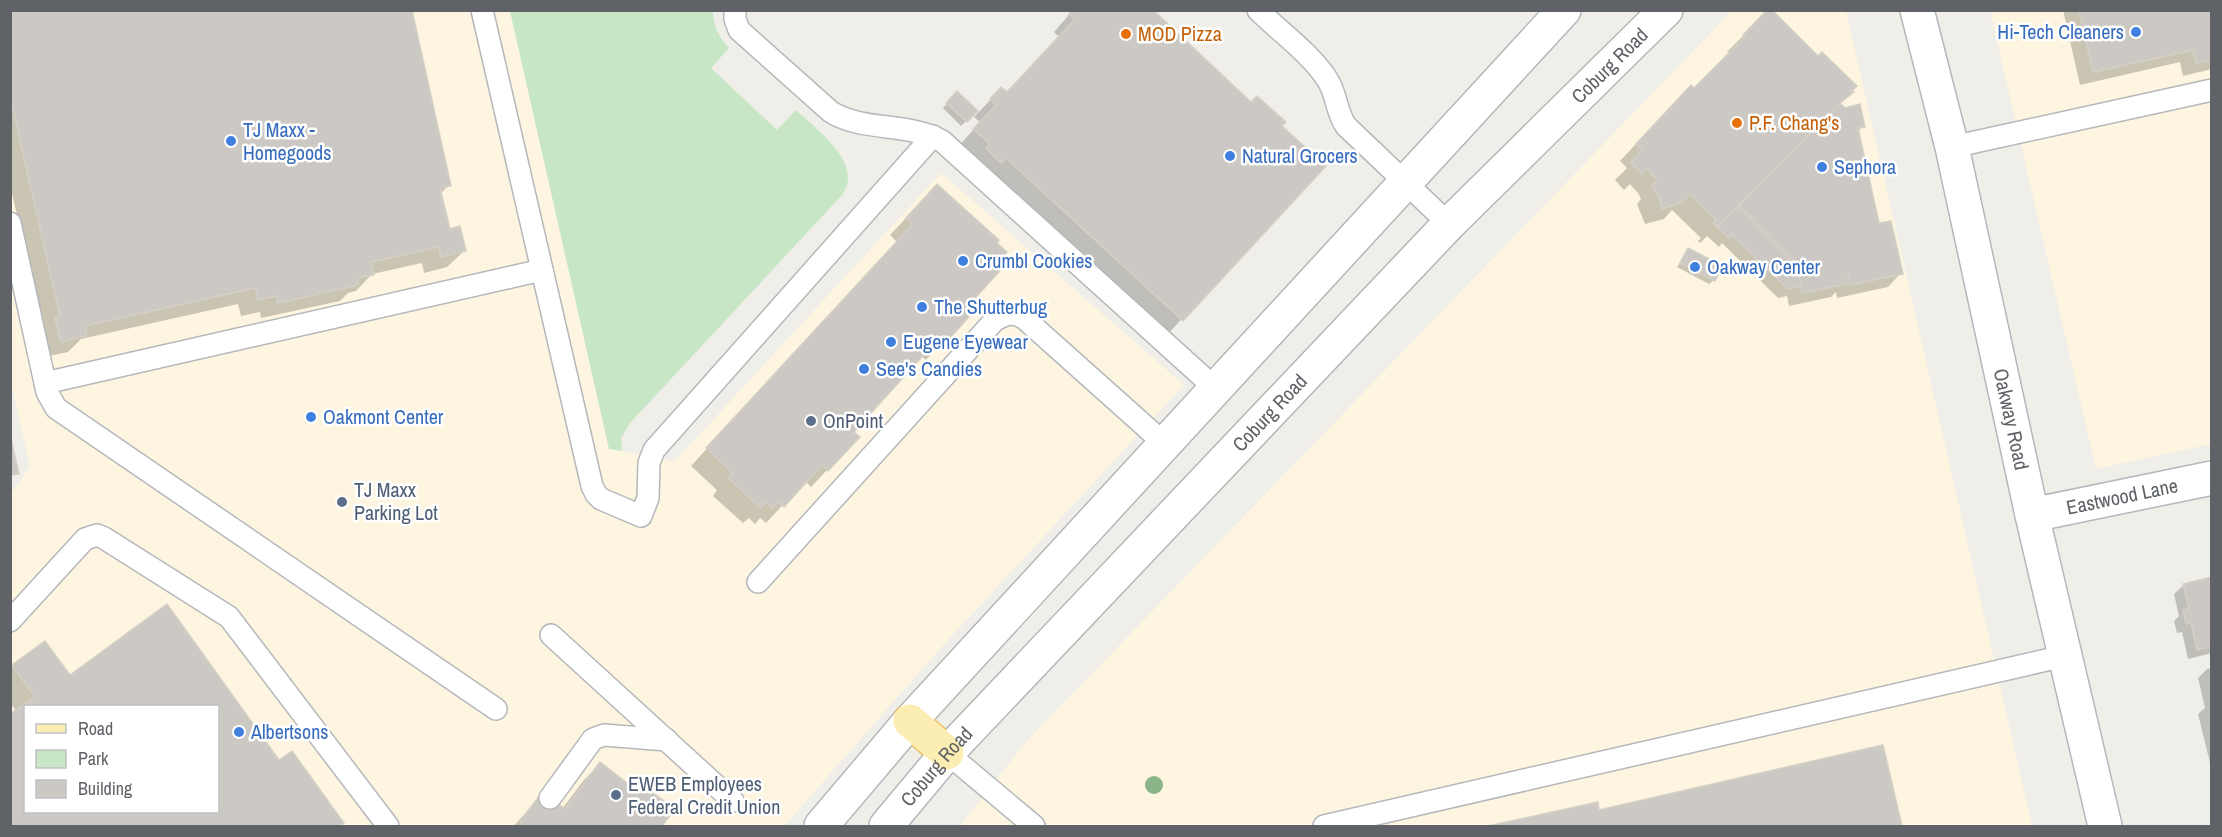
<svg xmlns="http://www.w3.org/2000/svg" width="2222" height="837" font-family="'Archivo Narrow',sans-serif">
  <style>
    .commercial { fill: #fdf5e0; fill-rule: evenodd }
    .green { fill: #c7e6c6 }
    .shadow { fill: #0003; fill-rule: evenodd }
    .building { fill: #ccc9c4; stroke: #d5d0c6; stroke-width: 1.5; fill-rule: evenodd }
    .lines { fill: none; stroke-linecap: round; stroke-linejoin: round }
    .lane-casing { stroke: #b5b8bb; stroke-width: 24 }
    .street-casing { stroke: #b5b8bb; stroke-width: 36 }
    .secondary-casing { stroke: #b4b7bb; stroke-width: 36 }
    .primary-casing { stroke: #ecc165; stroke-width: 36 }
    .lane { stroke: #fff; stroke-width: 21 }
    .street { stroke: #fff; stroke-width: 33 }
    .secondary { stroke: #fff; stroke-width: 33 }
    .primary { stroke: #fcedb2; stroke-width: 33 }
    .tree { fill: #8bb488 }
    .shop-dot { fill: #3f7fe0; stroke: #fff; stroke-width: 2 }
    .food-dot { fill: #e8710a; stroke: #fff; stroke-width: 2 }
    .service-dot { fill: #5c6f8a; stroke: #fff; stroke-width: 2 }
    .labels { text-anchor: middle; stroke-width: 5; stroke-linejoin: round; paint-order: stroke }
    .shop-label { font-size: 20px; fill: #366cbe; stroke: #fff; text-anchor: start }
    .food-label { font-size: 20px; fill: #c56008; stroke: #fff; text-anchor: start }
    .street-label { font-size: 20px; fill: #5f6367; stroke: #fff }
    .service-label { font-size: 20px; fill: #4e5e75; stroke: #fff; text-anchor: start }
  </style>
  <rect width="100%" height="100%" fill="#f0eee8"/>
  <!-- commercial -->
  <g class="commercial">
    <path d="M10 11H510L610 449 675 461 941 173 1184 385 947 641 784 826H11V494L30 467 10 378ZM26 706H218V812H26Z"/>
    <polygon points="1732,11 1846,11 2032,826 960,826 1025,743"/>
    <polygon points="1990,11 2211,11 2211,444 2096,469"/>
  </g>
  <!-- green -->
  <path class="green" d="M510 11H713C713 26 719 37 729 48L711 68 777 130 796 110C816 129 865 164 842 195L630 423 621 438 622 451 609 449Z"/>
  <!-- shadow -->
  <g class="shadow">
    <polygon points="1073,10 1251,104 1280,126 1324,166 1165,337 958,147 980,122 974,117 1001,89 1006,94 1059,37 1054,32"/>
    <polygon points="1769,10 1848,96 1840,104 1863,126 1858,132 1878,225 1901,273 1888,287 1837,298 1836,292 1831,297 1789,306 1787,296 1778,298 1722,243 1719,247 1707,236 1700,243 1698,241 1701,238 1672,210 1664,219 1645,224 1637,204 1641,199 1638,193 1630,184 1624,190 1615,180 1627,168 1620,161 1674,103 1694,90 1729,54 1727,52"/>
    <polygon points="2063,10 2212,10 2212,69 2183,76 2180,62 2080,85"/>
    <polygon points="10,15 449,185 440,194 449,231 464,251 447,267 424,273 422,263 372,274 356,291 348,293 340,301 261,318 260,312 241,316 238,304 81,339 68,352 44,357 44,332 10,185"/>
    <polygon points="957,93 976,111 961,126 943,108"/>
    <polygon points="921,202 966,307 972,311 926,360 921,356 852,432 827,470 811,487 805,481 766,523 760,518 755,524 749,518 743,523 713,496 717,490 691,466 897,242 890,235"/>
    <polygon points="1688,250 1714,280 1709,284 1677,267"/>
    <polygon points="2212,578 2212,653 2188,659 2182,632 2177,633 2174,621 2179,616 2174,594 2184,585"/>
    <path d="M167 607 279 762 342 823 339 826H10V716L17 712 10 703V669L45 643 69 677ZM26 706H218V812H26Z"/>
    <polygon points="2212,668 2212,771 2198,714 2205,708 2198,678 2207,669"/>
    <polygon points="1882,747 1900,826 1495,826 1597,803 1598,812"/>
    <polygon points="600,764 639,794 673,810 660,826 514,826 542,794 562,809 583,781"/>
  </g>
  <!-- building -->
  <g class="building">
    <polygon points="23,10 412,10 451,186 440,188 450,229 460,226 466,251 441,257 439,247 371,262 374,275 357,278 358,285 278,303 277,296 258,300 255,288 85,326 87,336 61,342 55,318 60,317 10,96 10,13"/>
    <polygon points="1073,10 1153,10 1251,102 1257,96 1286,122 1282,126 1326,166 1183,321 1006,158 1001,163 986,149 990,144 973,129 996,105 990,99 1001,87 1007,92 1075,19 1069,14"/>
    <polygon points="1767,10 1772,10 1818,56 1822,52 1857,86 1852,91 1854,92 1840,103 1717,227 1713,223 1716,220 1690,194 1682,202 1662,209 1659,197 1652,186 1657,181 1654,176 1647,168 1642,174 1631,163 1642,150 1636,144 1691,85 1694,88 1745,37 1743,35"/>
    <polygon points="2079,10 2212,10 2212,60 2196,63 2193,50 2093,72"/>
    <polygon points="957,91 978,111 967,122 946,103"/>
    <polygon points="1840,103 1845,108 1860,104 1865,127 1858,128 1879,223 1891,221 1903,274 1850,285 1848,276 1845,277 1847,284 1802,293 1796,264 1739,206"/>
    <polygon points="937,184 999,240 997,243 1007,252 1003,257 1008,262 968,306 974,311 944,345 938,339 854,432 860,437 828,471 822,465 784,507 778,502 773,508 766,502 761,508 728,478 733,473 706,448 913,224 906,218"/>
    <polygon points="1739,206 1796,264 1801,286 1788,289 1732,235 1729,238 1717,227"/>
    <polygon points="1688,248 1723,266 1715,281 1680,263"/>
    <polygon points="10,435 19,474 10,475"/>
    <polygon points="2212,577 2212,647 2197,650 2191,623 2186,624 2183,610 2189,609 2183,584"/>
    <path d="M167 604 279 760 292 751 344 823 340 826H10V714L35 697 12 665 45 641 70 675ZM26 706H218V812H26Z"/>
    <polygon points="1883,745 1902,826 1488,826 1598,802 1599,810"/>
    <polygon points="600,762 640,793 645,787 675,809 662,826 525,826 520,822 542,792 565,809"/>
  </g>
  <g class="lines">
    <defs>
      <g id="lane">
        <polyline points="482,10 592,486 596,494 601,499 641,516 648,498 649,463 654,450 933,136"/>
        <path d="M735 10V19L739 30 831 112C864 132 908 122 942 141L1216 389"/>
        <path d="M1258 10C1280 32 1310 53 1327 79 1337 94 1336 112 1346 126L1449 224"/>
        <polyline points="1952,147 2212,90"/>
        <polyline points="10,223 47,392 56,408 496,709"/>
        <polyline points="45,383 542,270"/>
        <path d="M758 582 994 321C1005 314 1014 311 1025 319L1165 444"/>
        <polyline points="10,621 85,539 97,535 104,538 229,617 388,826"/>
        <polyline points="551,635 733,801"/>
        <polyline points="947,753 1034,826"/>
        <polyline points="550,798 593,739 604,735 667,740"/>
        <polyline points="1324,826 2064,656"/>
      </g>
      <g id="street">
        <path id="s1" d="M2032 515 2212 478"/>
      </g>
      <g id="secondary">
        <path id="s2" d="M1917 10 1952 147 2032 515 2105 826"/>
        <polyline points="821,826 910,721 1564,10"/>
        <path id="s3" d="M886 826 947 753 1449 224 1666 10"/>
      </g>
      <polyline id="primary" points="910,721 947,753"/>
    </defs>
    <!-- lane casing -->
    <use href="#lane" class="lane-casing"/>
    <!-- street casing -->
    <use href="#street" class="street-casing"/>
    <!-- secondary casing -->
    <use href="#secondary" class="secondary-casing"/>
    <!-- primary casing -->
    <use href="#primary" class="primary-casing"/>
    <!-- lane -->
    <use href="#lane" class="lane"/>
    <!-- street -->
    <use href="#street" class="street"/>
    <!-- secondary -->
    <use href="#secondary" class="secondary"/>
    <!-- primary -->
    <use href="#primary" class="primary"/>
  </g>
  <!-- trees -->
  <circle class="tree" cx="1154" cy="785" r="9"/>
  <!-- markers -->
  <g class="shop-dot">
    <circle cx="2136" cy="32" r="6"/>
    <circle cx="231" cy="141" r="6"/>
    <circle cx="1230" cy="156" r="6"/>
    <circle cx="1822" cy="167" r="6"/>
    <circle cx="963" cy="261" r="6"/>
    <circle cx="1695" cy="267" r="6"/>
    <circle cx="922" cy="307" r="6"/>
    <circle cx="891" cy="342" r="6"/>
    <circle cx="864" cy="369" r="6"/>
    <circle cx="311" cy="417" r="6"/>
    <circle cx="239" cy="732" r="6"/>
  </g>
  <g class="food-dot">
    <circle cx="1126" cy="34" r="6"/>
    <circle cx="1737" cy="123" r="6"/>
  </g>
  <g class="service-dot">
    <circle cx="811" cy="421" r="6"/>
    <circle cx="342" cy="502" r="6"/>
    <circle cx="616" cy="795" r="6"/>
  </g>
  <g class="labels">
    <!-- shop labels -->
    <g class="shop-label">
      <text x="2124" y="39" text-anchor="end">Hi-Tech Cleaners</text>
      <text x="243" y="137">TJ Maxx -<tspan x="243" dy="23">Homegoods</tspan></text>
      <text x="1242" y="163">Natural Grocers</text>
      <text x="1834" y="174">Sephora</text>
      <text x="975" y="268">Crumbl Cookies</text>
      <text x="1707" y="274">Oakway Center</text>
      <text x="934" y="314">The Shutterbug</text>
      <text x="903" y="349">Eugene Eyewear</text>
      <text x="876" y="376">See's Candies</text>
      <text x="323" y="424">Oakmont Center</text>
      <text x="251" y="739">Albertsons</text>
    </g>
    <!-- food labels -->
    <g class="food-label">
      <text x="1138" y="41">MOD Pizza</text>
      <text x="1749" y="130">P.F. Chang's</text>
    </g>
    <!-- street labels -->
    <g class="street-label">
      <text dy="7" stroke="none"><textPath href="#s3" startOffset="1050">Coburg Road</textPath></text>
      <text dy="7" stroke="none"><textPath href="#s3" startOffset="564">Coburg Road</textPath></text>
      <text dy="7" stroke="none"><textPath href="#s2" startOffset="420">Oakway Road</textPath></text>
      <text dy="7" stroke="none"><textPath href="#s1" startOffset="92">Eastwood Lane</textPath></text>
      <text dy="7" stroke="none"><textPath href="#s3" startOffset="78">Coburg Road</textPath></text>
    </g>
    <!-- service labels -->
    <g class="service-label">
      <text x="823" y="428">OnPoint</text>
      <text x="354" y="497">TJ Maxx<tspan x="354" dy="23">Parking Lot</tspan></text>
      <text x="628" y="791">EWEB Employees<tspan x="628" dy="23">Federal Credit Union</tspan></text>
    </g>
  </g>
  <!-- border -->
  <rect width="2222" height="837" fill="none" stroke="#5f6367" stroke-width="24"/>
  <!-- legend -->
  <rect x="24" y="705" width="195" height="108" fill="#ffffff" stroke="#bfc1c2" stroke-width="1.5"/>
  <rect x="36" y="724" width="30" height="9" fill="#fcedb2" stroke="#bfc1c2" stroke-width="1.5"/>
  <text x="78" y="735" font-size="18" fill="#5f6367">Road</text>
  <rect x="36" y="750" width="30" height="18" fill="#c7e6c6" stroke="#bfc1c2" stroke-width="1.5"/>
  <text x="78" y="765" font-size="18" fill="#5f6367">Park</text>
  <rect x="36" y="780" width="30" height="18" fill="#ccc9c4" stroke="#bfc1c2" stroke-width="1.5"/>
  <text x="78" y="795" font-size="18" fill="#5f6367">Building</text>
</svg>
